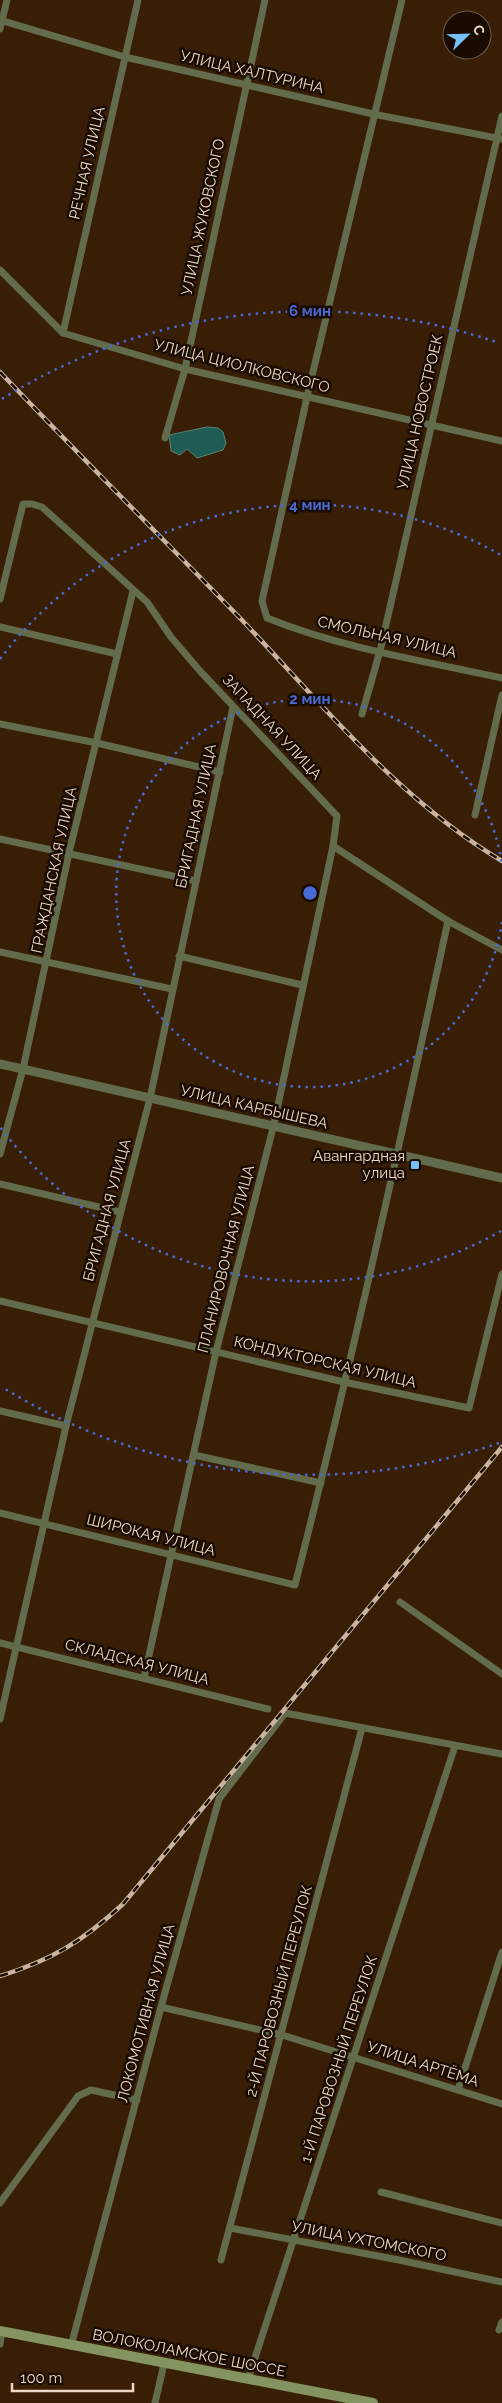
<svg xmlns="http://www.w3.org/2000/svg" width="502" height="2403" font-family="Raleway,sans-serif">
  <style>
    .water { fill: #1e5c54; stroke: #5c8176 }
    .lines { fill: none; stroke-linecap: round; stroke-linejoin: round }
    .minor { stroke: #626c4d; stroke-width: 7 }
    .tertiary { stroke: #626c4d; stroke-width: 9 }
    .secondary { stroke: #849461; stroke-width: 10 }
    .rail-casing { stroke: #cab4a1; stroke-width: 4.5 }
    .rail { stroke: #190b01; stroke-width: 2.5; stroke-dasharray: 8; stroke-linecap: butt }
    .ring { fill: none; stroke: #476ad4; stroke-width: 2.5; stroke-dasharray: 2.5 5 }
    .poi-dot { fill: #76c0f7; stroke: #190b01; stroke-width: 2 }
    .labels { text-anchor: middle; stroke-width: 5; stroke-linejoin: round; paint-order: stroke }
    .street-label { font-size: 15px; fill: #edd8c6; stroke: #190b01 }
    .poi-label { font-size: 15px; fill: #edd8c6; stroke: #190b01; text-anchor: end }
    .centre { fill: #476ad4; stroke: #190b01; stroke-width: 2.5 }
    .ring-label { font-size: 15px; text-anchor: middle; font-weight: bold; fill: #476ad4; stroke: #190b01; stroke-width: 5; stroke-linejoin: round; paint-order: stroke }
  </style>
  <rect width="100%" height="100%" fill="#381e04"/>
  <!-- water -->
  <polygon class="water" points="207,427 218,428 223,432 226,443 223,450 197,458 187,449 180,455 171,451 169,435"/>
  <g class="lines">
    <!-- minor -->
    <g class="minor">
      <path d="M402 0 307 397 262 601 267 618C341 648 424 661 502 678"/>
      <polyline points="0,20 125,57 373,114 502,139"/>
      <polyline points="0,29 7,0"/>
      <polyline points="0,270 63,333 185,369 502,441"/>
      <polyline points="63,333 138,0"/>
      <polyline points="165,438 185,369 265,0"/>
      <polyline points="0,599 23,504 32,504 42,507 147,602 171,637 200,671 337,816 333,846 274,1124 216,1352 144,1678"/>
      <polyline points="0,627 117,654"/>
      <polyline points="362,714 380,651 502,116"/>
      <polyline points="0,724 97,743 220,772"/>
      <polyline points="475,815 502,695"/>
      <polyline points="0,839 196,881"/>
      <polyline points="333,846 448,921 502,950"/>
      <polyline points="0,952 172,989"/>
      <polyline points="179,956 302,985"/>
      <polyline points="0,1154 23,1069 69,853 133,591"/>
      <polyline points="0,1184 120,1212"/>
      <polyline points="0,1301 344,1382 469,1408 502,1274"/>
      <polyline points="0,1411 66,1426"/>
      <polyline points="194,1455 321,1483"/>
      <path d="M0 1513 295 1585C351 1365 400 1143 448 921"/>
      <polyline points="400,1602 502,1674"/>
      <polyline points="0,1643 268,1709"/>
      <polyline points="0,1719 66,1426 150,1098 233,707"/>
      <polyline points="161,2007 282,2035 502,2104"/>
      <polyline points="458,2090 502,1952"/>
      <polyline points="381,2192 502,2223"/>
      <polyline points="0,2203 78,2096 91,2090 137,2100"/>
      <polyline points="230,2228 399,2260 502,2282"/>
      <polyline points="221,2260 362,1728"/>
      <polyline points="499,2330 502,2322"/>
      <polyline points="0,2344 2,2331"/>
      <polyline points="71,2346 161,2007 219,1799 285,1713 502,1754"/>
      <polyline points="248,2379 455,1746"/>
      <polyline points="155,2403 164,2364"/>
    </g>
    <!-- tertiary -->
    <polyline class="tertiary" points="0,1064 502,1178"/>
    <!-- secondary -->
    <polyline class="secondary" points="0,2331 373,2403"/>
    <defs>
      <g id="rail">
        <path d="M0 372C79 455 160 536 240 618 322 704 399 800 502 861"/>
        <path d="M0 1976C52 1960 83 1941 123 1904L502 1447"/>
      </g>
    </defs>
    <!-- rail casing -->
    <use href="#rail" class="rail-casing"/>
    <!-- rail -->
    <use href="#rail" class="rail"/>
  </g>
  <!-- distance rings -->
  <g class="ring">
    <path d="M502 922A194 194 0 1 1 502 864"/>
    <path d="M501 1231A388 388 0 0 1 0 1127M0 659A388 388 0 0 1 501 555"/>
    <path d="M499 1443A582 582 0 0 1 2 1387M2 399A582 582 0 0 1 499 343"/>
  </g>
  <!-- markers -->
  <rect class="poi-dot" x="410" y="1160" width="10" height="10" rx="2.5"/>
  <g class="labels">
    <!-- street labels -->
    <g class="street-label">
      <text transform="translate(252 72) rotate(13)" y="5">УЛИЦА ХАЛТУРИНА</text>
      <text transform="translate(87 163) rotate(-77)" y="5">РЕЧНАЯ УЛИЦА</text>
      <text transform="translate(203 217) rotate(-78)" y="5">УЛИЦА ЖУКОВСКОГО</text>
      <text transform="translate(242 366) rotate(14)" y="5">УЛИЦА ЦИОЛКОВСКОГО</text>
      <text transform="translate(420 412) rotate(-77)" y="5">УЛИЦА НОВОСТРОЕК</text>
      <text transform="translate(387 637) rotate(13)" y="5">СМОЛЬНАЯ УЛИЦА</text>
      <text transform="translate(272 727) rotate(47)" y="5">ЗАПАДНАЯ УЛИЦА</text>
      <text transform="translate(196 816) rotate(-78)" y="5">БРИГАДНАЯ УЛИЦА</text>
      <text transform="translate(54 870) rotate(-78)" y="5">ГРАЖДАНСКАЯ УЛИЦА</text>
      <text transform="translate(254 1107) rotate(13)" y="5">УЛИЦА КАРБЫШЕВА</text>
      <text transform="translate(107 1210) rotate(-75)" y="5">БРИГАДНАЯ УЛИЦА</text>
      <text transform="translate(226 1259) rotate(-76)" y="5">ПЛАНИРОВОЧНАЯ УЛИЦА</text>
      <text transform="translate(325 1362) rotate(13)" y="5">КОНДУКТОРСКАЯ УЛИЦА</text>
      <text transform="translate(151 1535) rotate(14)" y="5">ШИРОКАЯ УЛИЦА</text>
      <text transform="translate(137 1662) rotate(14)" y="5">СКЛАДСКАЯ УЛИЦА</text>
      <text transform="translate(279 1991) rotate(-75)" y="5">2-Й ПАРОВОЗНЫЙ ПЕРЕУЛОК</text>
      <text transform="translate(146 2013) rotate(-75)" y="5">ЛОКОМОТИВНАЯ УЛИЦА</text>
      <text transform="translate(339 2059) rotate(-72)" y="5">1-Й ПАРОВОЗНЫЙ ПЕРЕУЛОК</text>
      <text transform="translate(423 2064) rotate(18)" y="5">УЛИЦА АРТЁМА</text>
      <text transform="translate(369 2241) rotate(11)" y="5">УЛИЦА УХТОМСКОГО</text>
      <text transform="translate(189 2353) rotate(11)" y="5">ВОЛОКОЛАМСКОЕ ШОССЕ</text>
    </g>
    <!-- poi labels -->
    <g class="poi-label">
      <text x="405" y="1161">Авангардная<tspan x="405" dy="17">улица</tspan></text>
    </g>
  </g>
  <circle cx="310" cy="893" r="8" class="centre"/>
  <g class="ring-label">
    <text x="310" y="316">6 мин</text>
    <text x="310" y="510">4 мин</text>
    <text x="310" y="704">2 мин</text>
  </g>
  <!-- north arrow -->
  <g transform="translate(467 35) rotate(67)"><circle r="24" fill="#190b01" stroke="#6e5d50"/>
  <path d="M0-4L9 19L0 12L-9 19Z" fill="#76c0f7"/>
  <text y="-8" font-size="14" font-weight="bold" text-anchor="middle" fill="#edd8c6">С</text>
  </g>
  <!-- scale -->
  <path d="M12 2383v8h121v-8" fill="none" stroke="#edd8c6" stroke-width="2.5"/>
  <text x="20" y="2383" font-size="15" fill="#edd8c6" stroke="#190b01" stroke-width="4" paint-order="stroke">100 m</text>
</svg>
